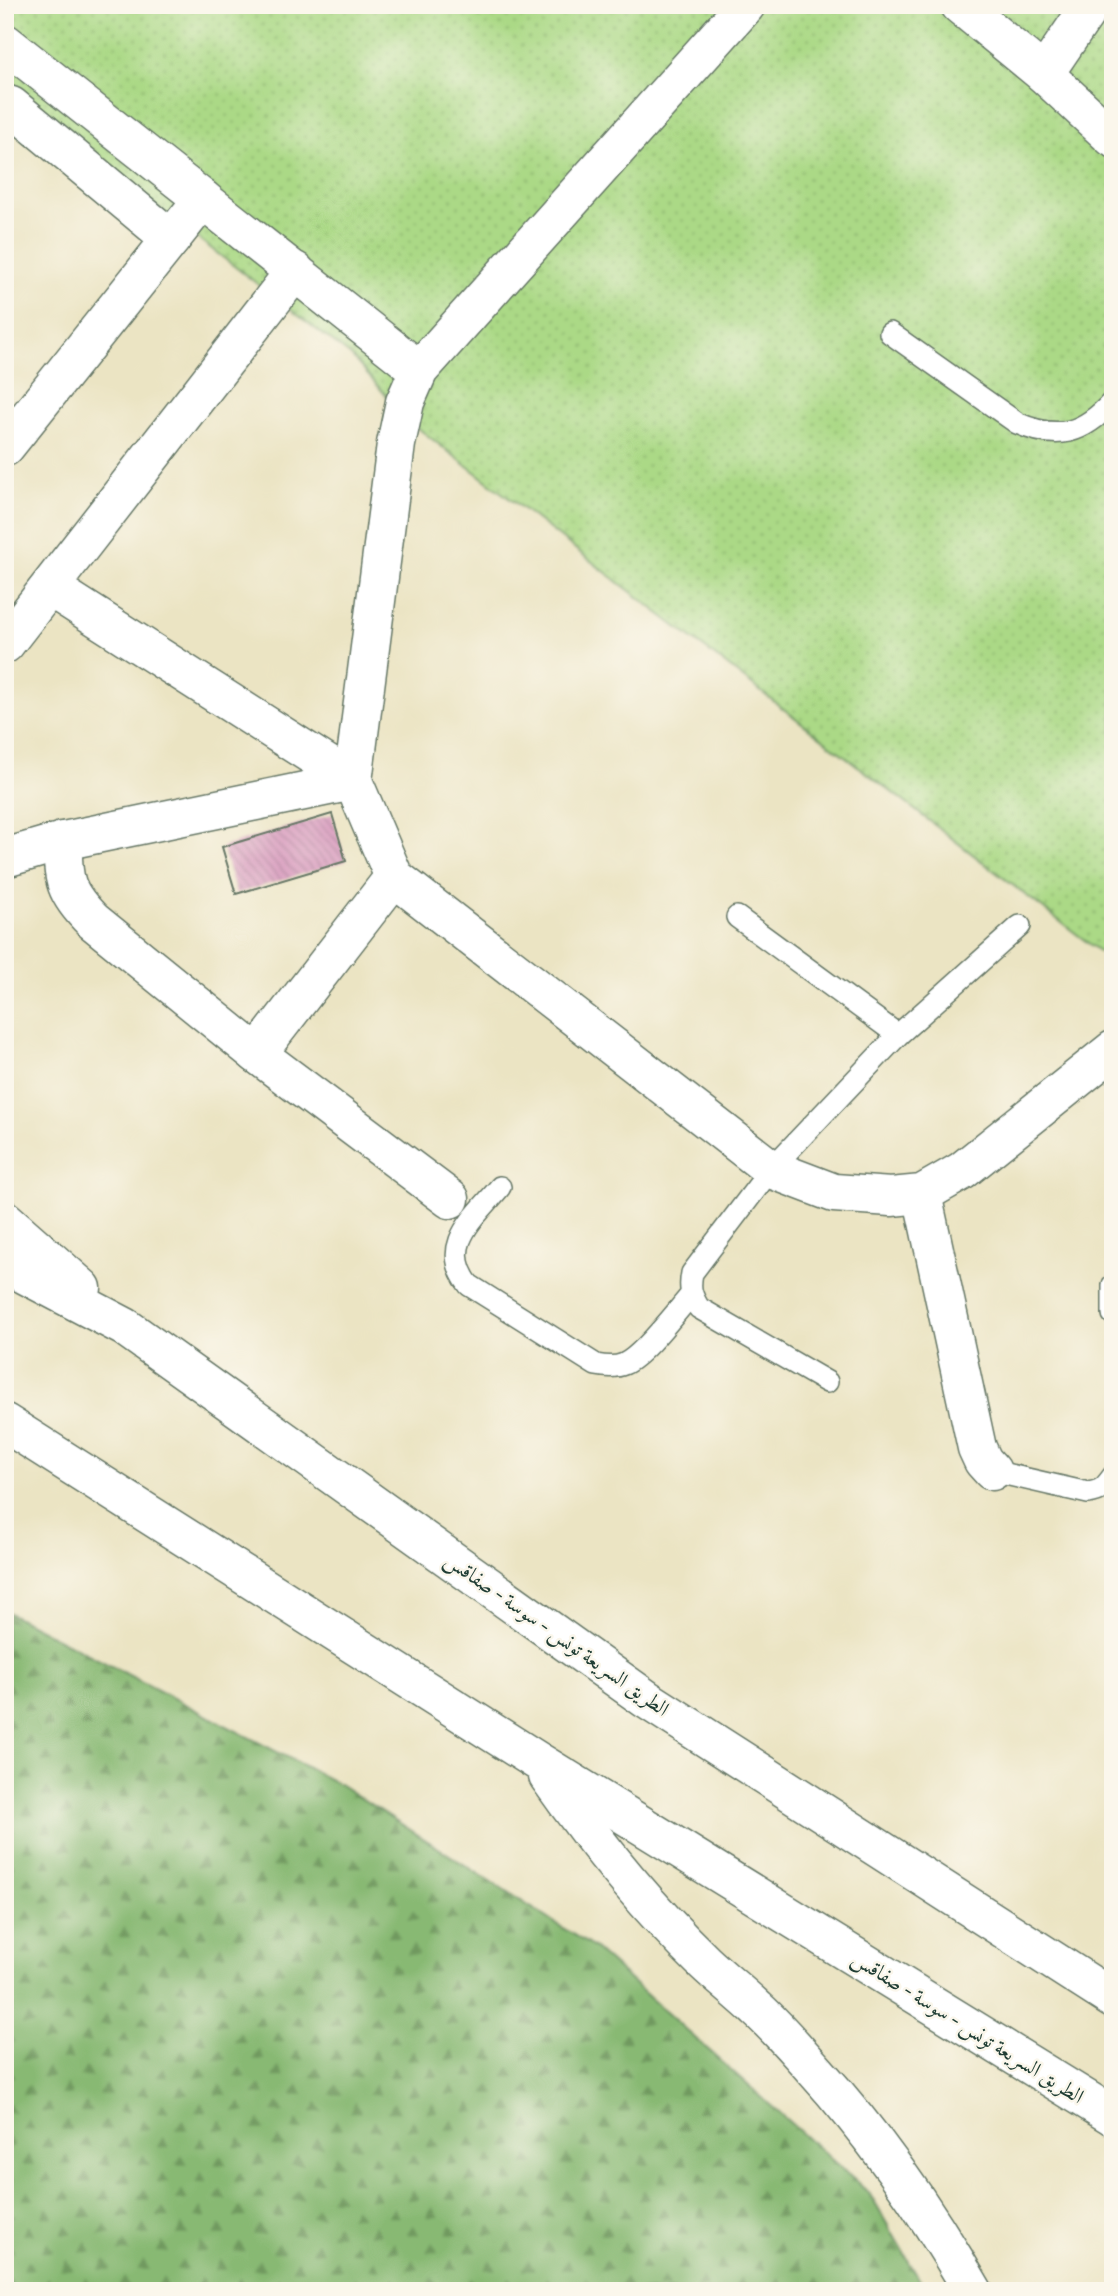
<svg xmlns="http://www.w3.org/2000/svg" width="1118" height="2296" font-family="Vollkorn,Amiri,serif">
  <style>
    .grass { fill: url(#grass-dots); stroke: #658b5d; stroke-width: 2 }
    .forest { fill: url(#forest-firs); stroke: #547b54; stroke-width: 2 }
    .building { fill: url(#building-back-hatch) }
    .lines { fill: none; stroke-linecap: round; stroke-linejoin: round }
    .service-casing { stroke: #676; stroke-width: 24 }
    .minor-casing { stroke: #676; stroke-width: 41 }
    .motorway-casing { stroke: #676; stroke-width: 41 }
    .service { stroke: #fff; stroke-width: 21 }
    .minor { stroke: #fff; stroke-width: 38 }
    .motorway { stroke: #fff; stroke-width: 38 }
    .labels { text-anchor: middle; stroke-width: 5; stroke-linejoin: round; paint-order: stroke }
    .street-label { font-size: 21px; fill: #1f3d34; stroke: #fbf7ec }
  </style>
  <defs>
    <pattern id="grass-dots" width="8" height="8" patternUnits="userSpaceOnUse" patternTransform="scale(1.75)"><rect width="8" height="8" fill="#abd986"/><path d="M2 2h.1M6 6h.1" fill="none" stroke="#93bb74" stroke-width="1.8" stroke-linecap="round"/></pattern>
    <pattern id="forest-firs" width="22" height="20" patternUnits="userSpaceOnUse" patternTransform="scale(1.75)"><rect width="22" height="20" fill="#88b973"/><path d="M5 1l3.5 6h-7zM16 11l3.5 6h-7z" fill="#6f985f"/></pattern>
    <pattern id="building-back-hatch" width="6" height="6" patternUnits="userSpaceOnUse" patternTransform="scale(1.75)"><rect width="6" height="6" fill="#d592ba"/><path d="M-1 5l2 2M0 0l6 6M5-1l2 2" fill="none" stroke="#ac7898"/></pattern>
  </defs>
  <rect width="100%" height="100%" fill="#fbf7ec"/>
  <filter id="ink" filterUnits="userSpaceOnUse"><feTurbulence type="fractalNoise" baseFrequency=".0143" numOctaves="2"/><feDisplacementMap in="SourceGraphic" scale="14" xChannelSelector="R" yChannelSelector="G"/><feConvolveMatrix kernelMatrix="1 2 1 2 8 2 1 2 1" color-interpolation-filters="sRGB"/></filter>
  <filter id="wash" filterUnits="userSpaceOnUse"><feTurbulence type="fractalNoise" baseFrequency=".00686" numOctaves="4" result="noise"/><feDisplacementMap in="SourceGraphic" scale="28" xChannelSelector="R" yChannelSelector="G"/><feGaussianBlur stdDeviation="1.57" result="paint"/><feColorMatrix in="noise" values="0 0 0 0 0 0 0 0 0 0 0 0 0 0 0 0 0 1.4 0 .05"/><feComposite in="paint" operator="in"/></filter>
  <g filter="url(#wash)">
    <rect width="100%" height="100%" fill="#ebe4c3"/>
    <!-- grass -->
    <polygon class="grass" points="5,5 1113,5 1113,962 410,422 351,356 5,90"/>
    <!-- forest -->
    <polygon class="forest" points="5,1611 339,1784 594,1948 869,2193 926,2291 5,2291"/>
    <g id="blocks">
      <!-- building -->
      <polygon class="building" points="332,814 346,861 236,894 222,847"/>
    </g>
  </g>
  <g filter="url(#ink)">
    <use href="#blocks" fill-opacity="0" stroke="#676" stroke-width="2"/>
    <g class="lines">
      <defs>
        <g id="service">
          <path d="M890 333 1017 423C1058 441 1083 434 1113 401"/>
          <polyline points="737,917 898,1035"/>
          <path d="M500 1187C475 1218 438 1245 469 1285L596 1365C606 1367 615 1368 624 1364 643 1356 676 1312 691 1295"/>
          <polyline points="1113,1285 1113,1314"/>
          <path d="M827 1382 699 1308C691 1295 689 1288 692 1273L771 1169 898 1035 1020 926"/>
          <path d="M992 1471 1088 1493C1102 1491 1105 1487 1113 1476"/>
        </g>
        <g id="minor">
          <polyline points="746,5 419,370 405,402 396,444 353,781 394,877 771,1169 834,1193 891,1197 922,1194 962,1171 1113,1050"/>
          <polyline points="960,5 1044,74 1113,138"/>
          <polyline points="5,43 419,370"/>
          <polyline points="1044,74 1091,5"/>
          <polyline points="5,104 11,106 171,239"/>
          <polyline points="5,447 203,199"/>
          <polyline points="51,588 353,781"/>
          <polyline points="5,644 295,271"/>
          <path d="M63 841C62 880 65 893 93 921L257 1054 450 1199"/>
          <polyline points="5,858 63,841 353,781"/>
          <polyline points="257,1054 394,877"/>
          <polyline points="922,1194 977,1448 983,1461 992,1471"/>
        </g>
        <g id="motorway">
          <polyline points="5,1220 82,1288"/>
          <polyline points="5,1264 125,1327 646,1699 1113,1999"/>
          <polyline points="5,1423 539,1762 1113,2116"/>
          <path d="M548 1776C595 1843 646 1906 705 1963 722 1979 740 1993 757 2009 776 2026 794 2047 812 2067 874 2135 927 2211 973 2291"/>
        </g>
      </defs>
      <!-- service casing -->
      <use href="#service" class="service-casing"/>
      <!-- minor casing -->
      <use href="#minor" class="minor-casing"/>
      <!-- motorway casing -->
      <use href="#motorway" class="motorway-casing"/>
      <!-- service -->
      <use href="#service" class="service"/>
      <!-- minor -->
      <use href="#minor" class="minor"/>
      <!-- motorway -->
      <use href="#motorway" class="motorway"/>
    </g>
  </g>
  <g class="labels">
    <!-- street labels -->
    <g class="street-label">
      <text transform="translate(557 1634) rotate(35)" y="7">الطريق السريعة تونس - سوسة - صفاقس</text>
      <text transform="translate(968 2027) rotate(32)" y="7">الطريق السريعة تونس - سوسة - صفاقس</text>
    </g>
  </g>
  <!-- margin -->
  <rect width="1118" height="2296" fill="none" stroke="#fbf7ec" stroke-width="28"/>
</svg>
